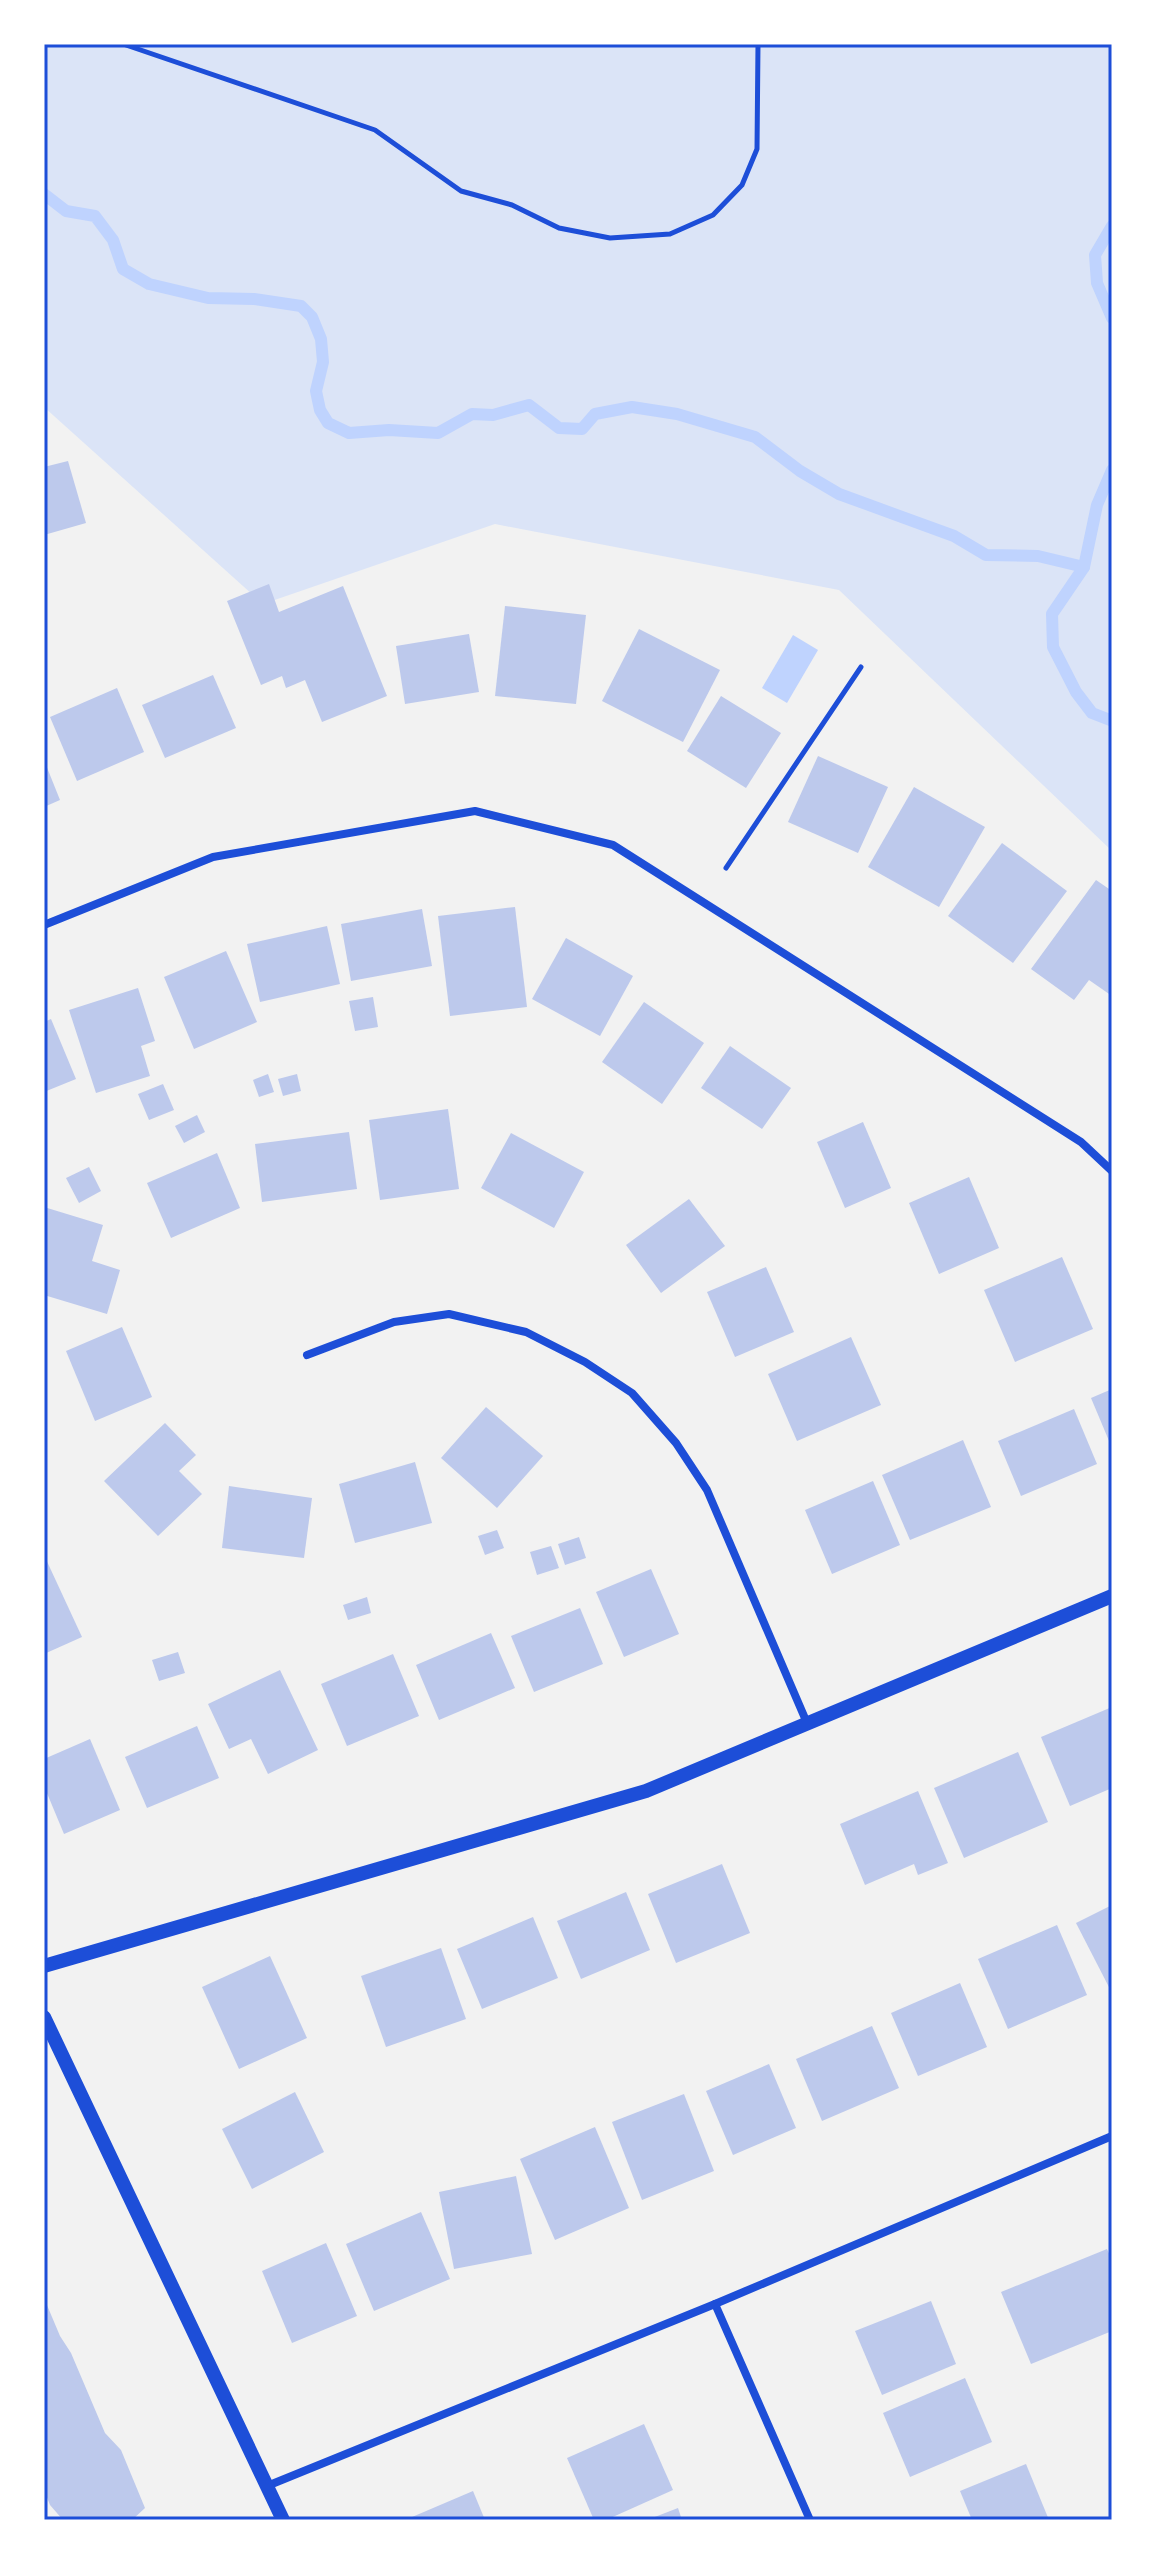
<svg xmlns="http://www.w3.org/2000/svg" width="1156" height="2564" font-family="'IBM Plex Sans',sans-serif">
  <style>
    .green { fill: #dbe4f7 }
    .water { fill: #bfd3fe }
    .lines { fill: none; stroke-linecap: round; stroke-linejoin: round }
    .stream { stroke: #bfd3fe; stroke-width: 12 }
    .building { fill: #bdc9ec }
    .path { stroke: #1d4ed8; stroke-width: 5 }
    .minor { stroke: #1d4ed8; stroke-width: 8 }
    .tertiary { stroke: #1d4ed8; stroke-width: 14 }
    .neatline { fill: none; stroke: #1d4ed8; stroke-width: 3 }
  </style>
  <rect width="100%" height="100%" fill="#f2f2f2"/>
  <!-- green -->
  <polygon class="green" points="44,44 1112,44 1112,851 839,590 495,524 263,604 44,407"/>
  <!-- water -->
  <polygon class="water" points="793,635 818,650 787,703 762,688"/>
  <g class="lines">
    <!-- stream -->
    <g class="stream">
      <polyline points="44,194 66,211 95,216 113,240 123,269 149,284 208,298 254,299 301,306 312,317 321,339 323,362 316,391 320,410 328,423 349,433 389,430 438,433 472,414 493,415 529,405 559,428 582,429 595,414 632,407 677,414 755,437 800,471 839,494 954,536 986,555 1038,556 1084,567"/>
      <polyline points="1112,226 1095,255 1097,283 1112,318"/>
      <polyline points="1112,470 1097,505 1084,567 1052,614 1053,647 1076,692 1092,713 1110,720 1112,719"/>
    </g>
  </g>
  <!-- building -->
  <g class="building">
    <polygon points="68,461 86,523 44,535 44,467"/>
    <polygon points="269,584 279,612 343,586 387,696 322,722 305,680 286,688 282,676 261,685 227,601"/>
    <polygon points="505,606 586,615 576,704 495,696"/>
    <polygon points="639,629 720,670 683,742 602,701"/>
    <polygon points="469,634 479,692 405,704 396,646"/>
    <polygon points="213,675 236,728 165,758 142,705"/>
    <polygon points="117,688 144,752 77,781 50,717"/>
    <polygon points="721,696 781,733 746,788 687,751"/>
    <polygon points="818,756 888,787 858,853 788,822"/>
    <polygon points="44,760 60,800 44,807"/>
    <polygon points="914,787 985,827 939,907 868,867"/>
    <polygon points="1002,843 1067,891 1013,963 948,916"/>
    <polygon points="1096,880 1112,891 1112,996 1089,980 1074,1000 1031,969"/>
    <polygon points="515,907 527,1007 450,1016 438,916"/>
    <polygon points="422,909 432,966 351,981 341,924"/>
    <polygon points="327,926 340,984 260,1002 247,944"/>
    <polygon points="566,938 633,976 600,1036 532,999"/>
    <polygon points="226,951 257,1022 194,1049 164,977"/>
    <polygon points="138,988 155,1041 141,1046 150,1076 96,1093 69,1010"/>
    <polygon points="373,997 378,1027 355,1031 349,1001"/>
    <polygon points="644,1002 704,1043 662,1104 602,1062"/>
    <polygon points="51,1019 76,1079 44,1092 44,1022"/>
    <polygon points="730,1046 791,1088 762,1129 701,1088"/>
    <polygon points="268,1074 274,1092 259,1097 253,1080"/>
    <polygon points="297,1074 301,1091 283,1096 278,1079"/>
    <polygon points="163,1084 174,1110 149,1120 138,1094"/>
    <polygon points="448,1109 459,1189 380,1200 369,1120"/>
    <polygon points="197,1115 205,1132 184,1143 175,1126"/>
    <polygon points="863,1122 891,1188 845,1208 817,1142"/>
    <polygon points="349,1132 357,1189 262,1202 255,1144"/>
    <polygon points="511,1133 584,1172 554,1228 481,1188"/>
    <polygon points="217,1153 240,1208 171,1238 147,1183"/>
    <polygon points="89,1167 101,1191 79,1203 66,1178"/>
    <polygon points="969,1177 999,1248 939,1274 909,1203"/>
    <polygon points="689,1199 725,1246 661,1293 626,1245"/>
    <polygon points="44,1207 103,1225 92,1261 120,1270 107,1314 44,1295"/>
    <polygon points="1062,1257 1093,1329 1015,1362 984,1290"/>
    <polygon points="766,1267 794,1332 735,1357 707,1292"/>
    <polygon points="122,1327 152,1397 95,1421 66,1351"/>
    <polygon points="851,1337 881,1405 797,1441 768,1374"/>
    <polygon points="1112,1389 1112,1448 1091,1398"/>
    <polygon points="486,1407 543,1456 497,1508 441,1458"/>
    <polygon points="1074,1409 1097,1464 1021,1496 998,1441"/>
    <polygon points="165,1423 196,1455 179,1471 202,1494 158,1536 104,1481"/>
    <polygon points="963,1440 991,1507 910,1540 882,1475"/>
    <polygon points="415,1462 432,1523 355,1543 339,1484"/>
    <polygon points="873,1481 900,1545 832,1574 805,1510"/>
    <polygon points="229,1486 312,1498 304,1558 222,1548"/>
    <polygon points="497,1530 504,1548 485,1555 478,1536"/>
    <polygon points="579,1537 586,1558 565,1565 558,1544"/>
    <polygon points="551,1546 559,1568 537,1575 530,1552"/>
    <polygon points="44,1555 82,1637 44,1654"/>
    <polygon points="651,1569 679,1634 624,1657 596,1592"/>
    <polygon points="367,1597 371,1613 348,1620 343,1605"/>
    <polygon points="580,1608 603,1664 534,1692 511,1636"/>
    <polygon points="491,1633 515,1688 439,1720 416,1665"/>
    <polygon points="178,1652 185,1673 159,1681 152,1660"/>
    <polygon points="393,1654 419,1716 347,1746 321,1684"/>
    <polygon points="280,1670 318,1750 268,1774 251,1739 229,1749 208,1704"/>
    <polygon points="1112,1707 1112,1788 1070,1806 1041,1737"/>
    <polygon points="197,1726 219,1778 147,1808 125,1757"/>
    <polygon points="90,1739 120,1810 64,1834 44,1786 44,1759"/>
    <polygon points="1018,1752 1048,1822 964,1858 934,1788"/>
    <polygon points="918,1791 948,1863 918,1875 914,1864 865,1885 840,1824"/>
    <polygon points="722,1864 750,1933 676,1963 648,1894"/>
    <polygon points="626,1892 650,1950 581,1979 557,1921"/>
    <polygon points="1112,1905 1112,1993 1076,1923"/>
    <polygon points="533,1917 558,1978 482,2009 457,1949"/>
    <polygon points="1057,1925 1087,1995 1008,2029 978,1959"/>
    <polygon points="441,1948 466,2019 386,2047 361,1976"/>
    <polygon points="270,1956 307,2038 239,2069 202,1987"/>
    <polygon points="960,1983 987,2047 918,2076 891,2013"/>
    <polygon points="872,2026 899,2088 822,2121 796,2059"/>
    <polygon points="769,2064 796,2128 733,2155 706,2091"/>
    <polygon points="295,2092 324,2152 252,2189 222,2129"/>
    <polygon points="684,2094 714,2171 642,2200 612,2122"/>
    <polygon points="595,2127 629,2208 555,2240 520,2159"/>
    <polygon points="516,2176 532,2254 454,2269 439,2192"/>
    <polygon points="421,2212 450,2279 374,2311 346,2244"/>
    <polygon points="326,2243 357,2316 292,2343 262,2271"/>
    <polygon points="1107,2249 1112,2260 1112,2331 1031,2364 1001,2292"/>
    <polygon points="44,2298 60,2336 71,2353 105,2433 121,2450 145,2508 132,2520 63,2520 50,2505 44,2490"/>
    <polygon points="931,2301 956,2364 882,2395 855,2331"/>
    <polygon points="965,2378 992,2442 910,2477 883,2413"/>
    <polygon points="644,2424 673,2490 606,2520 594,2520 567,2458"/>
    <polygon points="1026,2464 1049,2520 972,2520 960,2491"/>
    <polygon points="473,2491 485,2520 405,2520"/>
    <polygon points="678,2508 682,2520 647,2520"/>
  </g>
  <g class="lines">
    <!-- path -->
    <g class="path">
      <polyline points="123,44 375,130 461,191 512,205 559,228 610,238 670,234 713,215 742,185 757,149 758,44"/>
      <polyline points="726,868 861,667"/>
    </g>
    <!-- minor -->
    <g class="minor">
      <polyline points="44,925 213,857 475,811 613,845 1081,1142 1112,1171"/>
      <polyline points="307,1355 394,1322 449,1314 526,1332 585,1362 632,1393 676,1443 707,1490 807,1723"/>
      <polyline points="715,2304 810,2520"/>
      <polyline points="267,2486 715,2304 1112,2136"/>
    </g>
    <!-- tertiary -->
    <g class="tertiary">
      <polyline points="44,1966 646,1791 1112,1596"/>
      <polyline points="44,2017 283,2520"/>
    </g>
  </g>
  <!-- border -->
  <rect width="1156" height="2564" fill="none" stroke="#ffffff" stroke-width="92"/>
  <rect x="46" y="46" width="1064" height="2472" class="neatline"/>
</svg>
